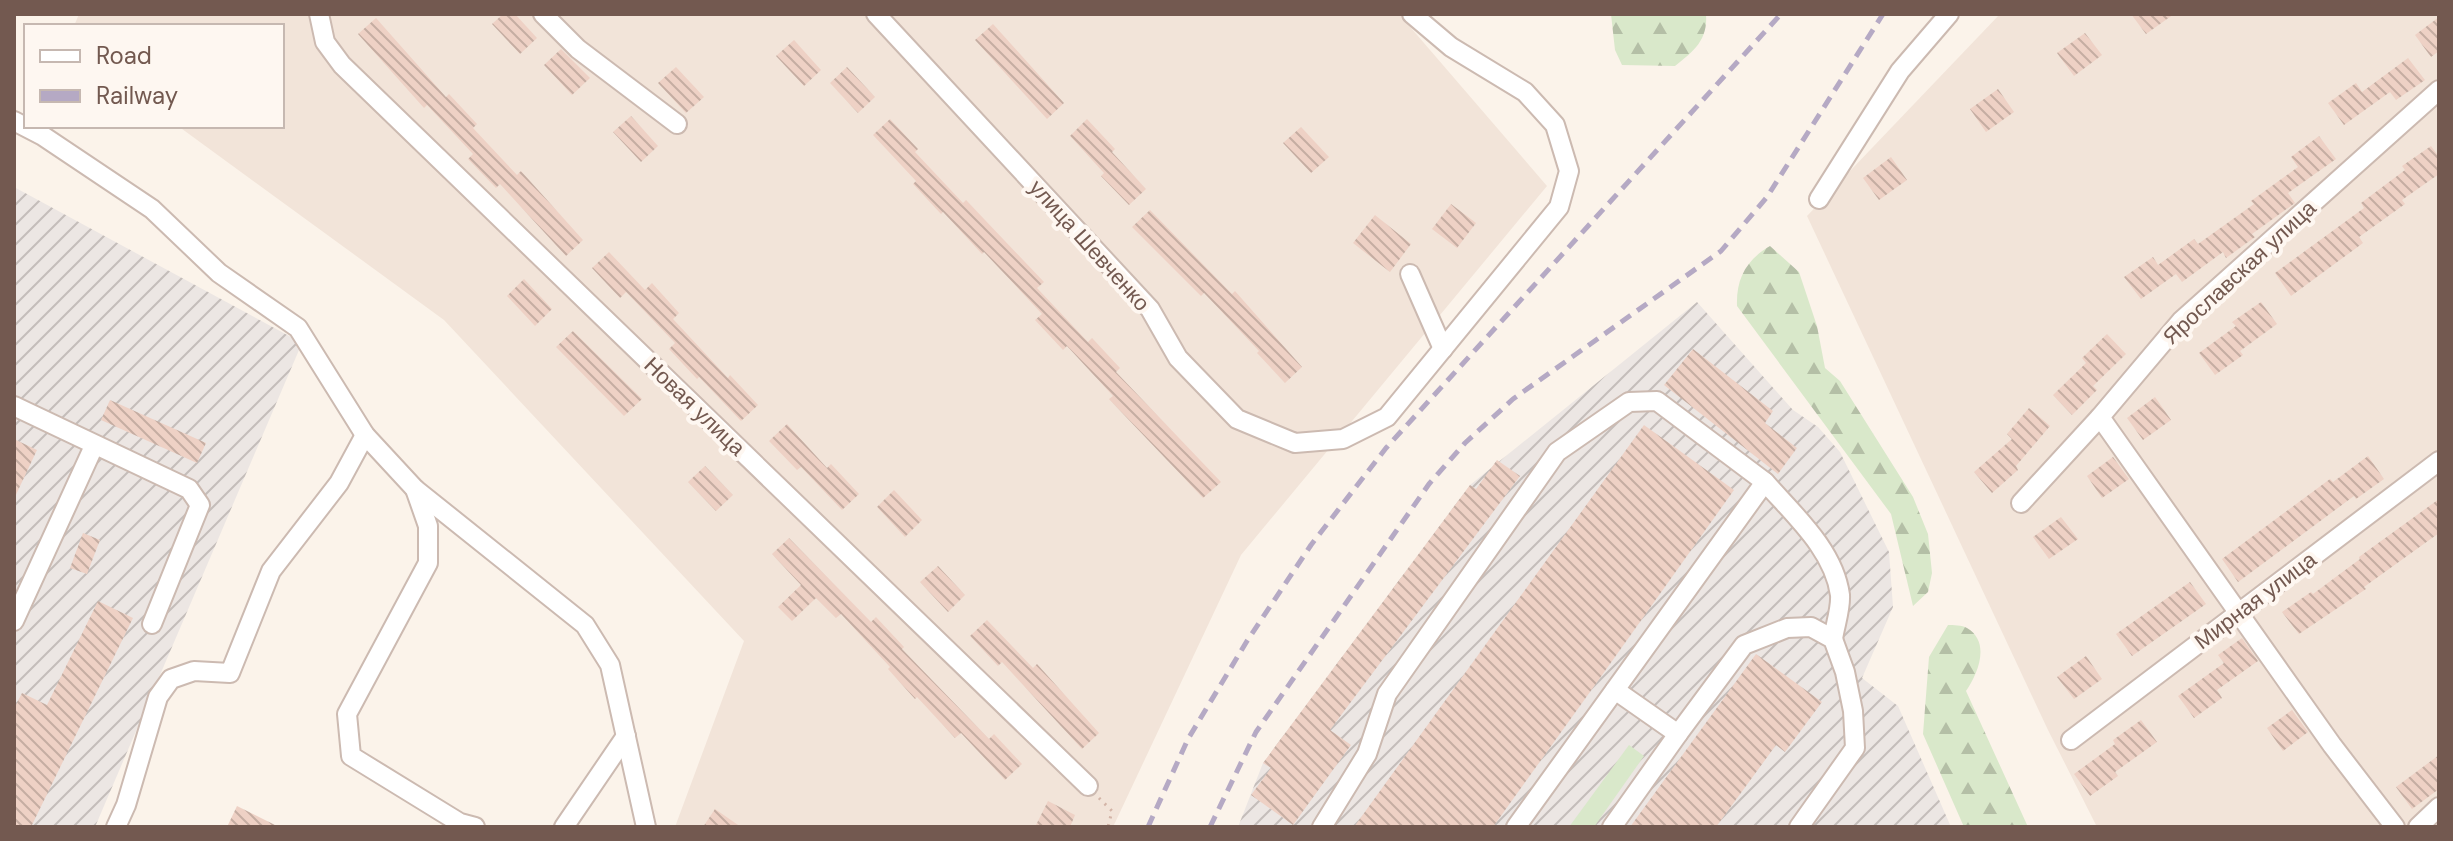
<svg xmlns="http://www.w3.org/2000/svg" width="2453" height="841" font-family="'DM Sans',sans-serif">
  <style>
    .residential { fill: #f2e4d9 }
    .industrial { fill: url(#industrial-furrows) }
    .grass { fill: #d9e8ca }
    .forest { fill: url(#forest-firs) }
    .building { fill: url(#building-back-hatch) }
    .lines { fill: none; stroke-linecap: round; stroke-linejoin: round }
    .minor-casing { stroke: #ccbab1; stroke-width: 22 }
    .path { stroke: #d3b4a7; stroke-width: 3; stroke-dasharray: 2 6; stroke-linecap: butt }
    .minor { stroke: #fff; stroke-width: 18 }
    .rail { stroke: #b5a9c4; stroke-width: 5; stroke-dasharray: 12 8; stroke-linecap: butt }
    .labels { text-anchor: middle; stroke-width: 8; stroke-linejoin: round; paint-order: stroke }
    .street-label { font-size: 22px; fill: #735950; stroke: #fef7f1 }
  </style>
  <defs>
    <pattern id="industrial-furrows" width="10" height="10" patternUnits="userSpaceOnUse" patternTransform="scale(2)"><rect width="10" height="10" fill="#ece6e3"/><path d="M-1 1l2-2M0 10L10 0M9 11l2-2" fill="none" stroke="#c4bdba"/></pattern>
    <pattern id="forest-firs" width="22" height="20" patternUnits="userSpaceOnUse" patternTransform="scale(2)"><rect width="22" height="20" fill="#d9e8ca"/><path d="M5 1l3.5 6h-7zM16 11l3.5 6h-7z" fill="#b4bfa6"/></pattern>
    <pattern id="building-back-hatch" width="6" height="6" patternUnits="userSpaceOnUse" patternTransform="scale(2)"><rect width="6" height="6" fill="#eed1c5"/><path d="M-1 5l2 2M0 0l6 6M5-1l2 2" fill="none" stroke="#c5ada2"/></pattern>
  </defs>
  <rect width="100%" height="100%" fill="#fbf3ea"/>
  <!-- residential -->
  <g class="residential">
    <polygon points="79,14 1399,14 1547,186 1241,555 1113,827 675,827 744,641 444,320 178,126 282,126 282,26 74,26"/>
    <polygon points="2000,14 2439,14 2439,827 2097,827 2048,730 1807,216"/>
  </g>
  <!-- industrial -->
  <g class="industrial">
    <polygon points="14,187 302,343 95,827 14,827"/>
    <polygon points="1697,302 1793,410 1818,427 1840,452 1889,552 1893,607 1862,678 1898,706 1951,827 1238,827 1263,763 1470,485"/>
  </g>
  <!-- grass -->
  <polygon class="grass" points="1629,745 1644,756 1594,827 1569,827"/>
  <!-- forest -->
  <g class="forest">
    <path d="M1611 14H1706C1708 40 1694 51 1675 66L1622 65 1615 50Z"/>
    <path d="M1770 246 1799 272 1817 326 1825 368 1840 381 1913 497 1928 534 1932 573 1928 592 1913 606 1891 514 1737 306C1736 279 1746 260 1770 246Z"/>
    <path d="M1948 625C1953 625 1962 625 1967 628 1991 642 1978 674 1966 691L2028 827H1964L1923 734 1929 657Z"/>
  </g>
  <!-- building -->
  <g class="building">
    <polygon points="503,14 515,14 537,38 520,54 492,24"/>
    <polygon points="2131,14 2174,14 2146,34"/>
    <polygon points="2439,17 2439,51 2431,57 2415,35"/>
    <polygon points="376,18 446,97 449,94 477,124 473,128 517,175 521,171 583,240 566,256 500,184 496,188 468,159 473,154 427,105 424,108 358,34"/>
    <polygon points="993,24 1064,103 1047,119 975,40"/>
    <polygon points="2085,33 2102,55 2074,76 2057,53"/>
    <polygon points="794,40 821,70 804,86 776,56"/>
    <polygon points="561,49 590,78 572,95 544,65"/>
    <polygon points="2408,58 2425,80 2396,100 2390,92 2344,125 2328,103 2356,83 2362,92"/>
    <polygon points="676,67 704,97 686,113 658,83"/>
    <polygon points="847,67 875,97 858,113 830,83"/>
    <polygon points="1998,89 2014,112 1986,132 1970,109"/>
    <polygon points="631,116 658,146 641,162 613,132"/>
    <polygon points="890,119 918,149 915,152 963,203 966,200 1044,282 1037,288 1088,342 1092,338 1120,368 1116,372 1221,482 1203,498 1109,399 1113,396 1067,346 1063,350 1035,320 1042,314 984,252 982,254 943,212 941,214 913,184 916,181 873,135"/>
    <polygon points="1087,119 1115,149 1112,152 1146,189 1129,205 1101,176 1104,173 1070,136"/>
    <polygon points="1301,127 1329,157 1311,173 1283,143"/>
    <polygon points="2319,136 2336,159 2288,193 2295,203 2252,234 2255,237 2226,258 2223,252 2182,282 2176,274 2141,299 2124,277 2153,257 2158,265 2194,239 2198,244 2254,204 2251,201 2298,167 2291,157"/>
    <polygon points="2431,146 2439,157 2439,174 2402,200 2405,204 2359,237 2363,243 2291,296 2275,273 2364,208 2361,203 2405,170 2402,166"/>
    <polygon points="1891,157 1907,180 1879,200 1863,178"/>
    <polygon points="1451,204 1476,223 1457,248 1432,229"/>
    <polygon points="1150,210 1232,294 1235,291 1302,367 1285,383 1257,353 1259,351 1204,293 1201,296 1132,227"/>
    <polygon points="1375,215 1411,244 1390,272 1353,243"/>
    <polygon points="609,252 645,290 652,283 679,313 673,319 728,378 730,375 758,405 741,421 699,377 697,379 669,349 675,343 626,292 620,298 592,268"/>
    <polygon points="524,279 552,309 535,326 507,296"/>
    <polygon points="2261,302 2277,324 2240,351 2243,355 2215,375 2199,353 2236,326 2232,322"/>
    <polygon points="573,331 642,399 624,416 556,347"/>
    <polygon points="2107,334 2126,354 2093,386 2097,390 2072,415 2053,395 2086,363 2082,358"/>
    <polygon points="1693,349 1773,411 1765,423 1797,448 1778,474 1664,385"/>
    <polygon points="2155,397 2171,420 2143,440 2127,418"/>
    <polygon points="110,400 206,443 197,463 101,420"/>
    <polygon points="2029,408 2050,426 2016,466 2018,470 1992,493 1974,472 2012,439 2007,434"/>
    <polygon points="787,424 827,468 831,464 859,494 842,510 801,467 797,470 769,441"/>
    <polygon points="1644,425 1734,490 1600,678 1493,827 1354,827"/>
    <polygon points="14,439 37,450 14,499"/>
    <polygon points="2368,456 2384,479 2356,499 2354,496 2238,582 2222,559 2330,479 2333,482"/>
    <polygon points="2113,457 2129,479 2102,498 2087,476"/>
    <polygon points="1497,460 1520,476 1330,730 1351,745 1293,825 1251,795 1271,768 1263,763 1470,485 1476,489"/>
    <polygon points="705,466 733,495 716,511 688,482"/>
    <polygon points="894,490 922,520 905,537 877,507"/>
    <polygon points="2439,499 2439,533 2364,587 2366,589 2299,634 2282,612 2311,592 2313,594 2360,559 2359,557"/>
    <polygon points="2061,517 2078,539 2049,559 2033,537"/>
    <polygon points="83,533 100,540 87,574 70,568"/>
    <polygon points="789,538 871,622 876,617 904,647 902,649 989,739 994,734 1022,764 1005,780 961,733 955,738 917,697 915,699 888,669 890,667 841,614 836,618 816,598 792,621 778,607 801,585 772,554"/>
    <polygon points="938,566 965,595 948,612 920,582"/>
    <polygon points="2190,582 2206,604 2132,656 2116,634"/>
    <polygon points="98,601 133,618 31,827 14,827 14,709 22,693 47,705"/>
    <polygon points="987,620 1033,668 1037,664 1099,733 1082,749 1002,662 998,666 970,636"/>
    <polygon points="2242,638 2258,661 2217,690 2222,698 2194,718 2178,696 2224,663 2218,655"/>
    <polygon points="1756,654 1822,702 1785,752 1776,745 1716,827 1630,827"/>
    <polygon points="2086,656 2102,679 2074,699 2057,677"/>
    <polygon points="2292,710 2308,732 2283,751 2267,728"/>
    <polygon points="2141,720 2157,742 2115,772 2118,776 2090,796 2074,774 2115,744 2113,740"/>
    <polygon points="2439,755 2439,789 2412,809 2396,787"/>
    <polygon points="1048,801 1075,815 1070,827 1035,827"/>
    <polygon points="237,806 279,827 227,827"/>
    <polygon points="715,809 741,827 703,827"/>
  </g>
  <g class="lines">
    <defs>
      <g id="minor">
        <polyline points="319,14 325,42 342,65 1088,786"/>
        <polyline points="543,14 578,49 677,124"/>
        <polyline points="876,14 1150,309 1178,358 1237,419 1295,443 1343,439 1387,417 1559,207 1569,171 1555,125 1525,92 1451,47 1412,14"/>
        <polyline points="14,121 43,136 152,209 219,273 298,328 365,435 415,489 585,625 610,665 646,827"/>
        <polyline points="1819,199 1900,71 1949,14"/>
        <polyline points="1410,274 1443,349"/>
        <polyline points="14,406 189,489 200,505 152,624"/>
        <polyline points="2100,417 2332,745 2395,827"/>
        <path d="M1765 482C1794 515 1834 550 1840 595 1841 609 1835 625 1833 639"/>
        <polyline points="415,489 428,526 428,563 347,714 351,756 460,823 475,827"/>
        <polyline points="2021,503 2100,417 2181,321 2439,90"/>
        <polyline points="14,621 94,446"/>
        <polyline points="1615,690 1678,734 1744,645 1787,628 1811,627 1833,639 1845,672 1853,711 1855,748 1799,827"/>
        <polyline points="2071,740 2439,461"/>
        <polyline points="116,827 126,805 158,697 171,679 194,671 230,673 271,571 339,483 365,435"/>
        <polyline points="564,827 626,736"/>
        <polyline points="1322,827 1367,754 1387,694 1557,452 1629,402 1657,401 1765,482 1516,827"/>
        <polyline points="1612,827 1678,734"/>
        <polyline points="2418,827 2439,807"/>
      </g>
    </defs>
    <!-- minor casing -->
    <use href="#minor" class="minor-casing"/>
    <!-- path -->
    <polyline class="path" points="1099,798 1112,811 1108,827"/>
    <!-- minor -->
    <use href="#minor" class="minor"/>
    <!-- rail -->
    <g class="rail">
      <polyline points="1148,827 1188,739 1247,641 1311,545 1386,448 1781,14"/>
      <polyline points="1210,827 1256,732 1429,484 1465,443 1513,399 1721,251 1767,197 1883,14"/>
    </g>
  </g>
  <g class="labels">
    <!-- street labels -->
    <g class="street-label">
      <text transform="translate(1090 245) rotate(48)" y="8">улица Шевченко</text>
      <text transform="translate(2239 272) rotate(-43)" y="8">Ярославская улица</text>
      <text transform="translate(695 406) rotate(44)" y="8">Новая улица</text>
      <text transform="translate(2255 600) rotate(-37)" y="8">Мирная улица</text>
    </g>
  </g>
  <!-- border -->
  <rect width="2453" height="841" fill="none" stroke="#735950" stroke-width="32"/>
  <!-- legend -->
  <rect x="24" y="24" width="260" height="104" fill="#fef7f1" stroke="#c6b8b1" stroke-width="2"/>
  <rect x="40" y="50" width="40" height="12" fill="#ffffff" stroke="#c6b8b1" stroke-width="2"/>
  <text x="96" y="64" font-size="24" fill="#735950">Road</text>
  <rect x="40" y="90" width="40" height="12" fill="#b5a9c4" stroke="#c6b8b1" stroke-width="2"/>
  <text x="96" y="104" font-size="24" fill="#735950">Railway</text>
</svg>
